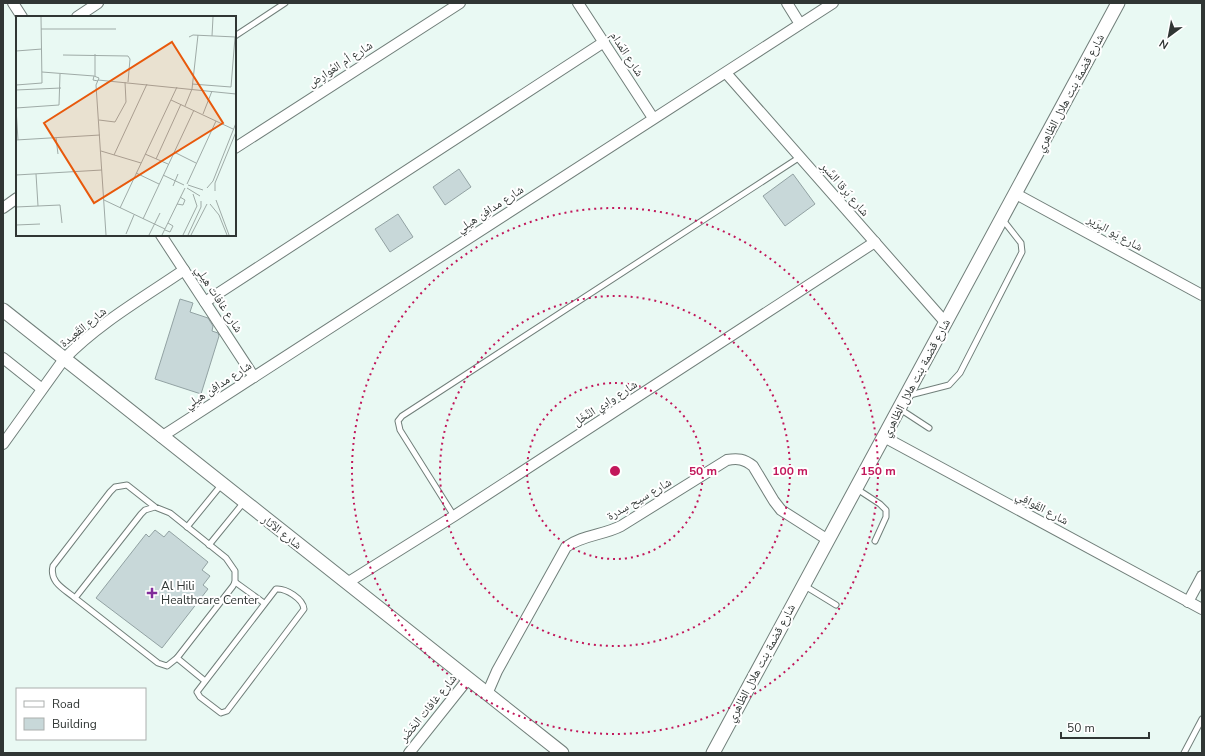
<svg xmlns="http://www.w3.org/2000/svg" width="1205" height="756" font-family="'Nunito Sans','Noto Naskh Arabic',sans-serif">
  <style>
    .building { fill: #c8d8d9; stroke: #92a2a3 }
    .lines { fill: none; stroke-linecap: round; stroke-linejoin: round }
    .service-casing { stroke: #717f7a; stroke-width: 7 }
    .minor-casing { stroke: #717f7a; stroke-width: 12 }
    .tertiary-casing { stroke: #717f7a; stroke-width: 15 }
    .service { stroke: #fff; stroke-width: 5 }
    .minor { stroke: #fff; stroke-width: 10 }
    .tertiary { stroke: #fff; stroke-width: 13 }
    .ring { fill: none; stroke: #c2185b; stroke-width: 2; stroke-dasharray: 2 4 }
    .poi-dot { fill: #812c9a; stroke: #fff; stroke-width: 1.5 }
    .labels { text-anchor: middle; stroke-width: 4; stroke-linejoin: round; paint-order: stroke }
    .street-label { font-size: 12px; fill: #303634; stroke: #fff }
    .poi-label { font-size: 12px; fill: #303634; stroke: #fff; text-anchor: start }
    .inset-road { fill: none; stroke: #9faba7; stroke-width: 1 }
    .view { fill: #e8590c; fill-opacity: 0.15; stroke: #e8590c; stroke-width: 2 }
    .inset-edge { fill: none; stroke: #303634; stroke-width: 2 }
    .centre { fill: #c2185b; stroke: #fff; stroke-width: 2 }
    .ring-label { font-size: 12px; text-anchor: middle; font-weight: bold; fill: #c2185b; stroke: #fff; stroke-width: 4; stroke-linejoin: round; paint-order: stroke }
  </style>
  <rect width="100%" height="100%" fill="#e9f9f3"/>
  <!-- building -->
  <g class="building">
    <polygon points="459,169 471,187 445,205 433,187"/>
    <polygon points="793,174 815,204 785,226 763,196"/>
    <polygon points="398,214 413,237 390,252 375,229"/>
    <polygon points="180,299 193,303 190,312 208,318 213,326 212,331 218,333 219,336 201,394 155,379"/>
    <polygon points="155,530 164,537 169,531 208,562 202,570 210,576 203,585 208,589 162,648 96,598 146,534 149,537"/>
  </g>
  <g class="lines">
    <defs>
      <g id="service">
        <polyline points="235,36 285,3"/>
        <polyline points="910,395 949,385 960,373 1022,252 1021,243 1003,220"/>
        <polyline points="900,409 929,428"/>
        <polyline points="857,489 880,504 886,510 886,517 875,541"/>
        <polyline points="454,516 400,430 398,421 402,416 800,157"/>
        <polyline points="187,527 222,484"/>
        <polyline points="209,545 244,502"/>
        <polyline points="235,582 264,603"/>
        <polyline points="805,586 836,605"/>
        <path d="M276 589C286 588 303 599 304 609L227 711 221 713 200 697 197 692Z"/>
        <path d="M75 598C64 589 49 582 53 566L110 492 115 487 127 485 155 507 170 513 226 558 235 571V582L233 586 177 658 167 666 158 663 75 598 141 514 145 510 155 507"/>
        <polyline points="177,658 205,681"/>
        <polyline points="1184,753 1202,719"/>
      </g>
      <g id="minor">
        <polyline points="13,3 22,17"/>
        <polyline points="578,3 653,118"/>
        <polyline points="787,3 800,24"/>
        <polyline points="77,17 98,3"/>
        <polyline points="726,73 945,322"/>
        <polyline points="235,148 460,3"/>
        <polyline points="1016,194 1202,295"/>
        <polyline points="3,208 17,198"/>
        <polyline points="161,235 254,377"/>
        <polyline points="205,302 604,42"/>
        <polyline points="3,358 42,389"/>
        <polyline points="161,437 833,3"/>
        <polyline points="884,437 1202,609"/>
        <path d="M3 444 64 359C99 323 143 298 184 270"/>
        <polyline points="347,583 454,516 875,242"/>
        <polyline points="1188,602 1202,576"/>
        <path d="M487 694 497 671 566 547C582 535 604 535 621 526L727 460C738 458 744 459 753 466L774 501 781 510 828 540"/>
        <polyline points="409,753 468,679"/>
      </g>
      <g id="tertiary">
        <polyline points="3,310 562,753"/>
        <polyline points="713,753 1118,3"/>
      </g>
    </defs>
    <!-- service casing -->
    <use href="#service" class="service-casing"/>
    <!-- minor casing -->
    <use href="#minor" class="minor-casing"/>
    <!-- tertiary casing -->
    <use href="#tertiary" class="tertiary-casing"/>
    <!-- service -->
    <use href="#service" class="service"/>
    <!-- minor -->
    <use href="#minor" class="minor"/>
    <!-- tertiary -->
    <use href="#tertiary" class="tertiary"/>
  </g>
  <!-- distance rings -->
  <g class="ring">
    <circle cx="615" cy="471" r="88"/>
    <circle cx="615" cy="471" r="175"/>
    <circle cx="615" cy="471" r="263"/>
  </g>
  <!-- markers -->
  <path class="poi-dot" d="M150 587h4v4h4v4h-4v4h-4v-4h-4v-4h4z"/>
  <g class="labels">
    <!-- street labels -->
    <g class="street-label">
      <text transform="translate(627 54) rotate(57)" y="4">شارع المَدام</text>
      <text transform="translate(340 64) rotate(-33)" y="4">شارع أم العُوارِض</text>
      <text transform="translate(1070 93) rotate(-62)" y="4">شارع قضمة بنت هلال الظاهري</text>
      <text transform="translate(845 189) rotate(49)" y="4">شارع بَرقا السَّبر</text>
      <text transform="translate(490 209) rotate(-33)" y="4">شارع مدافِن هيلي</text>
      <text transform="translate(1115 233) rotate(29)" y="4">شارع يَو البِرَير</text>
      <text transform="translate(219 299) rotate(57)" y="4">شارع غافات هيلي</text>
      <text transform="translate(83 327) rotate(-39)" y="4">شارع القَعِيدة</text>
      <text transform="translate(916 378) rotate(-62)" y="4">شارع قضمة بنت هلال الظاهري</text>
      <text transform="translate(218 385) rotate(-33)" y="4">شارع مدافِن هيلي</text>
      <text transform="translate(605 403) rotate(-33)" y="4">شارع وادِي النَّخَل</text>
      <text transform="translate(639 499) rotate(-30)" y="4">شارع سيح سِدرة</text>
      <text transform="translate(1042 508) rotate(28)" y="4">شارع القَوافِي</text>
      <text transform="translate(282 532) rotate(38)" y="4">شارع الآثار</text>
      <text transform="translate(761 663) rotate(-62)" y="4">شارع قضمة بنت هلال الظاهري</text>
      <text transform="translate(428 708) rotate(-51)" y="4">شارع غافات الخَضَر</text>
    </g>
    <!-- poi labels -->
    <g class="poi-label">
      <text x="161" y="590">Al Hili<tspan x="161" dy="14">Healthcare Center</tspan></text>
    </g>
  </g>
  <!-- overview -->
  <g transform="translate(16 16)">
    <rect width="220" height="220" fill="#e9f9f3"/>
    <path class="inset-road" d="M25 13H100M196 20 197 1M173 21 177 19 220 21M0 35 26 33M47 39 112 40 114 43 112 66M26 56 78 60M79 60V38M82 64 220 78M82 65 77 64 78 60 83 62 80 69 90 219M176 68 215 71 219 21M0 69 26 67 25 1M0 74 45 72M155 84 217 113M169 90 176 73 182 19M0 92 43 89 44 58M0 92 2 124M187 98 196 75M83 104 99 106 110 86 109 66M40 122 42 138M0 124 84 119M85 135 125 147M158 136 180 147M129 138 152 148M98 139 131 68M140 143 165 88M120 157 143 168M20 158 22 190M0 159 86 154M147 159 168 169M171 168 200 105M172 169 187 174M157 170 162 158M171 172 184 180M191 172 197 165 220 107M199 175V167L220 116M88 184 149 213M200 184 213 219M161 188 167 189 169 184 164 181M194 188 203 199 211 219M0 191 44 189 46 207M104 192 161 71M127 203 178 94M0 209 24 208M149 214 154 216 157 210 152 207M110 218 118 199M133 219 144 197M146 219 169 172M167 219 181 190 177 178M172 219 185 191V185M175 219 191 188"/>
    <path class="view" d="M156 26 207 107 78 187 28 107Z"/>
    <rect width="220" height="220" class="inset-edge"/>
  </g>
  <circle cx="615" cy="471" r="6" class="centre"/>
  <g class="ring-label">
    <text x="703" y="475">50 m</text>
    <text x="790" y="475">100 m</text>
    <text x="878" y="475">150 m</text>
  </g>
  <!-- border -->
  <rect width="1205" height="756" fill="none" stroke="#303634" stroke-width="8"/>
  <!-- legend -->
  <rect x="16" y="688" width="130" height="52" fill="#ffffff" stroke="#acafae"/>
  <rect x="24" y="701" width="20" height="6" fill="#ffffff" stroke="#acafae"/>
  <text x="52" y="708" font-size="12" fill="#303634">Road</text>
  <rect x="24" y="718" width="20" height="12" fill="#c8d8d9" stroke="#acafae"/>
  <text x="52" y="728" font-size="12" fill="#303634">Building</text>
  <!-- north arrow -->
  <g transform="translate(1169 36) rotate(212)" stroke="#ffffff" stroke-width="3" paint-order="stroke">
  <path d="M0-3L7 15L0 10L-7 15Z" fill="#303634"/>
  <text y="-6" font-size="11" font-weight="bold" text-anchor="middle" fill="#303634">N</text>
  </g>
  <!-- scale -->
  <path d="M1061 732v6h88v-6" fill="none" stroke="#303634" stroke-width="2"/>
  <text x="1067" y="732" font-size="12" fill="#303634" stroke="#ffffff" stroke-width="3" paint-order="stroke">50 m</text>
</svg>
